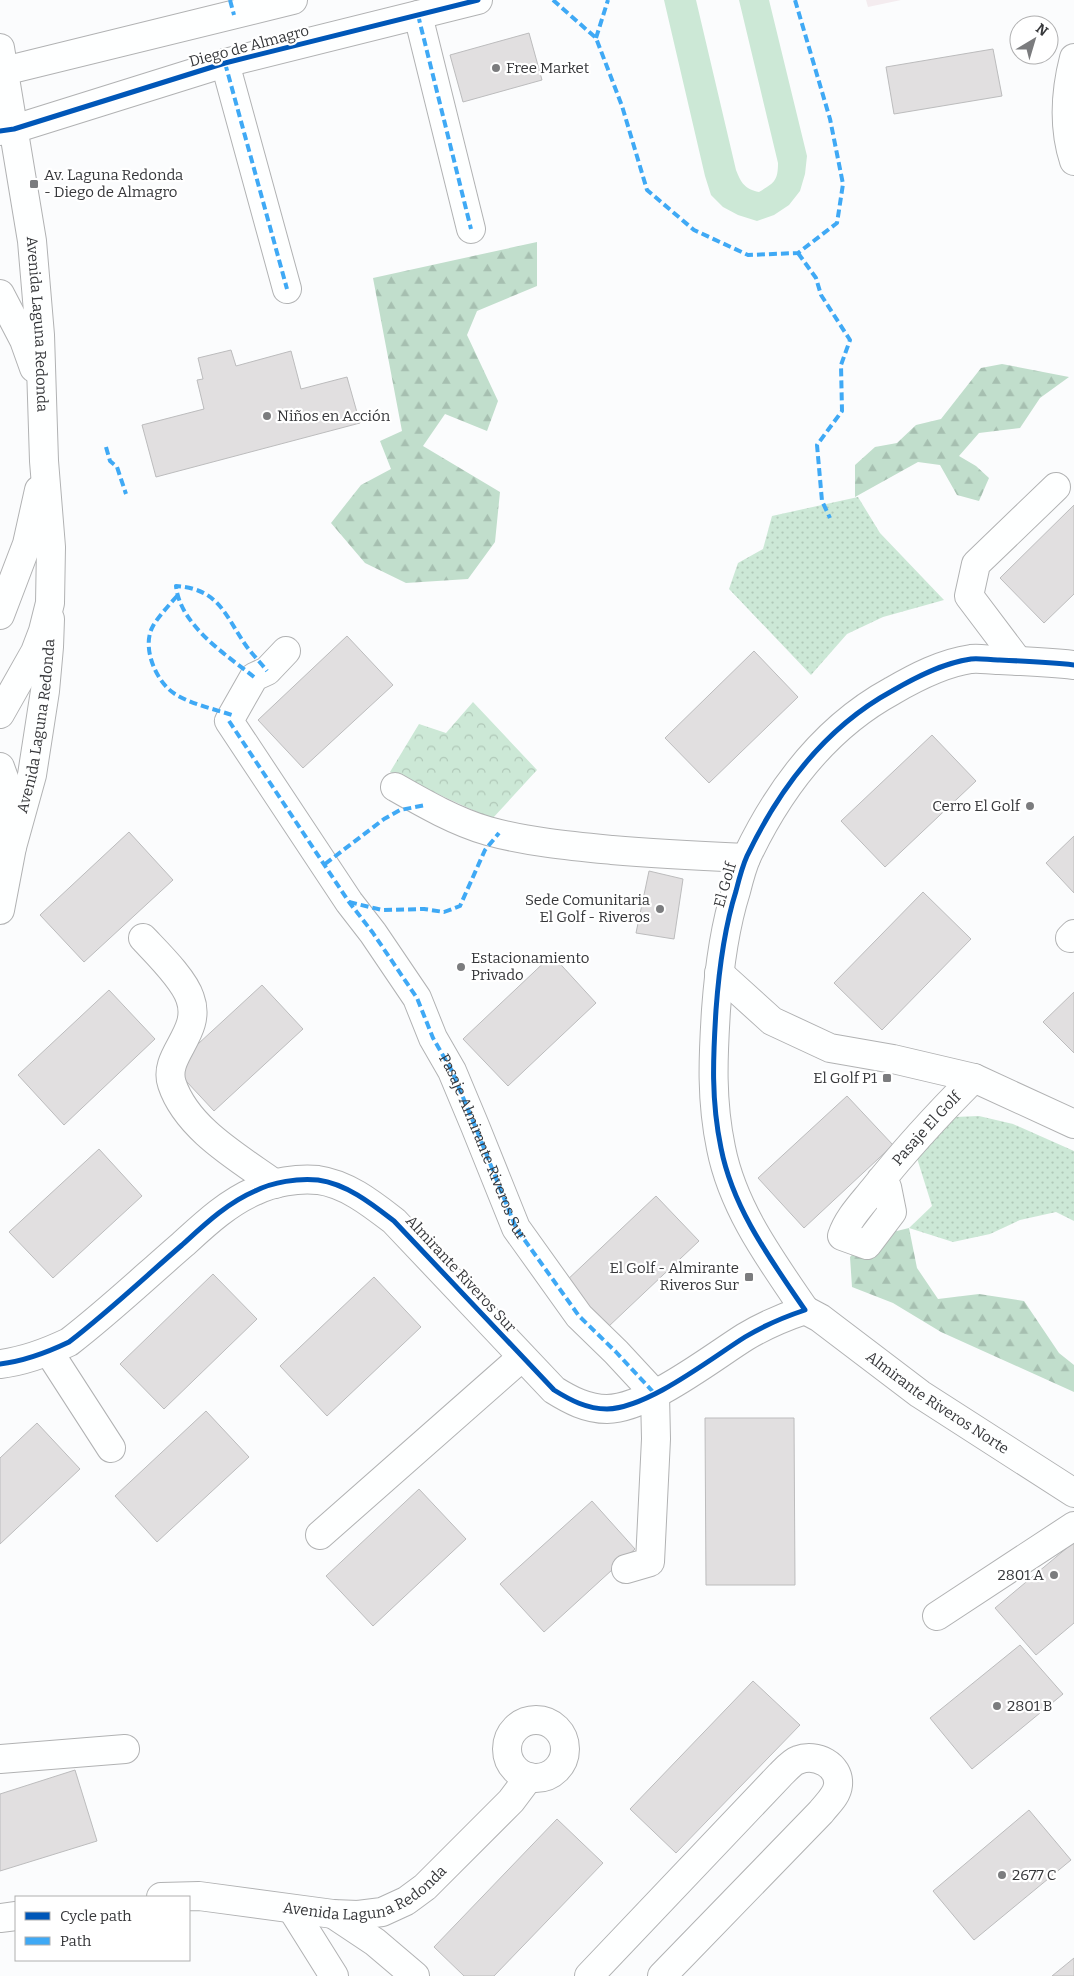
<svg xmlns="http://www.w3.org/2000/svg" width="1074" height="1976" font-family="Bitter,serif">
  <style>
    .education { fill: #f4ecef }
    .grass { fill: url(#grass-dots) }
    .forest { fill: url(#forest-firs) }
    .park { fill: url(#park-crowns) }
    .pitch { fill: #cce8d6 }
    .building { fill: #e1dfe0; stroke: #bcbcbd }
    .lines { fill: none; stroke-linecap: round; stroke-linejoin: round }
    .minor-casing { stroke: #b1b2b3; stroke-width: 30 }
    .major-casing { stroke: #b1b2b3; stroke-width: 30 }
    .minor { stroke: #feffff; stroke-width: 28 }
    .major { stroke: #feffff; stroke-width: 28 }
    .quiet { stroke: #3fa9f5; stroke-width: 4; stroke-dasharray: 8 4; stroke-linecap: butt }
    .cycleway-casing { stroke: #fff; stroke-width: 8 }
    .cycleway { stroke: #0057b8; stroke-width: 5 }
    .poi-dot { fill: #7b7c7e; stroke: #fff; stroke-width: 2 }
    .labels { text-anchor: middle; stroke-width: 4.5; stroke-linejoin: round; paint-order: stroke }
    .street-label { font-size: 15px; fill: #36373a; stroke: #fff }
    .poi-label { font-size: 15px; fill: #36373a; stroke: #fff; text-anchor: start }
  </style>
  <defs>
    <pattern id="grass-dots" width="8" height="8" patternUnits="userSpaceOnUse" patternTransform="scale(1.25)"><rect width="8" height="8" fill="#cce8d6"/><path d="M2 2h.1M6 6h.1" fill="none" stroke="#b0c8b8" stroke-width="1.8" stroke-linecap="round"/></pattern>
    <pattern id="forest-firs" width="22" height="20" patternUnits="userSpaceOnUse" patternTransform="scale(1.25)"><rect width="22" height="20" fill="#c1decc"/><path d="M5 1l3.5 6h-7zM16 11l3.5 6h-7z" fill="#a6bfb0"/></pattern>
    <pattern id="park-crowns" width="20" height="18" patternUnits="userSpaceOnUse" patternTransform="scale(1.25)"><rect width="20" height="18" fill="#cce8d6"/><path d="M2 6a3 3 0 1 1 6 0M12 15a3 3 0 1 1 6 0" fill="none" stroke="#b0c8b8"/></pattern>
  </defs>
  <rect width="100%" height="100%" fill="#fbfcfd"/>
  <!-- education -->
  <polygon class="education" points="866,0 901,0 868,7"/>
  <!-- grass -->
  <g class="grass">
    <polygon points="858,497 880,533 944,600 883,617 847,634 811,675 729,589 738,563 763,549 772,516"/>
    <polygon points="979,1116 1013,1124 1074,1151 1074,1221 1056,1212 1020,1220 990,1234 953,1242 909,1228 932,1206 916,1155 954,1117"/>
  </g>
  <!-- forest -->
  <g class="forest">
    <polygon points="537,242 537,286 477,311 467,335 498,401 487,431 445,414 423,446 500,492 495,542 468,579 406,583 365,563 331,523 361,485 391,469 380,441 402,431 373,278"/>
    <polygon points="1002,364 1069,377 1040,398 1020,428 979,433 959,456 976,466 989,478 979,501 957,495 940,465 918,462 855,497 855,465 875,447 897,443 916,425 941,419 981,368"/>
    <polygon points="909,1228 917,1268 938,1299 979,1294 1024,1301 1059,1353 1074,1365 1074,1392 941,1332 893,1303 852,1287 850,1257 868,1238"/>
  </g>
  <!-- park -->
  <polygon class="park" points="473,702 537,770 492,819 390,772 419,724 446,733"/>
  <!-- pitch -->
  <path class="pitch" d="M664 0H696L736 170C741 183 745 189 759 192 774 183 778 181 778 163L739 0H769L807 156 805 174 800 191 789 205 774 215 757 221 738 215 723 207 711 195 705 176Z"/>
  <!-- building -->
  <g class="building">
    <polygon points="529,33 542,80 463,102 450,55"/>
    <polygon points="993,49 1002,96 894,114 886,67"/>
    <polygon points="231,350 236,366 291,351 301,389 347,377 360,423 156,477 142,425 204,409 197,380 203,379 198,358"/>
    <polygon points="1074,505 1074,594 1044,623 1000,578"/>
    <polygon points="347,636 393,685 303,768 258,720"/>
    <polygon points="754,651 798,697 709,783 665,738"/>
    <polygon points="932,735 976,781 885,867 841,821"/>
    <polygon points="129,832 173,880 84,962 40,915"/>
    <polygon points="1074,836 1074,893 1046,863"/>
    <polygon points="649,871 683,879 674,939 636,933"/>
    <polygon points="923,892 971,939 882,1030 834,983"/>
    <polygon points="552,955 596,1003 508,1086 463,1039"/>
    <polygon points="262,985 303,1029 214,1111 173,1067"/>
    <polygon points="109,990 155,1039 64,1125 18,1075"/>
    <polygon points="1074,992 1074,1053 1043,1022"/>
    <polygon points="847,1096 893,1145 804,1228 758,1178"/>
    <polygon points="99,1149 142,1196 53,1278 9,1232"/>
    <polygon points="656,1196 699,1241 608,1327 565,1282"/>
    <polygon points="213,1274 257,1319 164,1409 120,1364"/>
    <polygon points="374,1277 421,1327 327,1416 280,1366"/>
    <polygon points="206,1411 249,1457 157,1542 115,1496"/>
    <polygon points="705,1418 794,1418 795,1585 706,1585"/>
    <polygon points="37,1423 80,1469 0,1544 0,1458"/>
    <polygon points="419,1489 466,1539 373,1626 326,1576"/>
    <polygon points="592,1501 635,1549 544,1632 500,1584"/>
    <polygon points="1074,1542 1074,1623 1036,1655 995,1608"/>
    <polygon points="1020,1645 1063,1694 972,1769 930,1718"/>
    <polygon points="753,1681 800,1725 676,1853 630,1809"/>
    <polygon points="75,1770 97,1841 0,1871 0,1794"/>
    <polygon points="1029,1810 1071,1860 974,1940 933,1891"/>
    <polygon points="557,1819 603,1863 494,1976 464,1976 434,1947"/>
    <polygon points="1074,1958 1074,1976 1052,1976"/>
  </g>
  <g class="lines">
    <defs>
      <g id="minor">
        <polyline points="418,15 471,229"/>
        <path d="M1074 58C1065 93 1063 127 1074 161"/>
        <polyline points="225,63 287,289"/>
        <polyline points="4,71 293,0"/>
        <polyline points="0,131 14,129 225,63 478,0"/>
        <polyline points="286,651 267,671 254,677 229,721 349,902 373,933 417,998 433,1038 452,1071 475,1126 516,1228 579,1316 616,1352 655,1394 656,1439 650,1562 626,1569"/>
        <polyline points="1018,661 969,596 976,564 1056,487"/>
        <polyline points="0,767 8,789 11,828"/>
        <path d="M395 787C423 803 456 822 488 831 528 842 571 846 612 850 657 854 701 856 746 858"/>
        <path id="s1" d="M0 910 12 847 32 775 45 691 49 647 50 619"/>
        <path d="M143 938C157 953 184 979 190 998 203 1033 162 1055 172 1084 187 1129 239 1158 275 1184"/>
        <polyline points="1070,938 1074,934"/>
        <polyline points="719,973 772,1021 830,1048 893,1059 974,1078 1074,1124"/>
        <path id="s2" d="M881 1180 887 1187 892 1212 867 1245 842 1236C848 1218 862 1204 874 1189 905 1150 938 1114 974 1078"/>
        <path d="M805 1310C771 1260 733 1209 721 1148 711 1100 713 1058 716 1010 719 969 724 929 736 891 739 879 742 867 747 856 779 789 826 727 892 691 916 677 943 663 971 659 980 658 989 660 998 660 1023 661 1049 662 1074 665"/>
        <path id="s3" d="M805 1310 820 1318 920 1394 1074 1493"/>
        <polyline points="49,1352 111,1448"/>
        <path d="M0 1364C25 1361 46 1353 69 1342 108 1312 145 1277 182 1245 204 1225 227 1203 255 1191 273 1182 298 1178 318 1180 347 1184 372 1204 394 1221L554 1390C570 1400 587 1409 607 1409 648 1408 710 1359 745 1337 765 1325 784 1317 805 1310"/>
        <polyline points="320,1535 522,1357"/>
        <polyline points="937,1616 1074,1526"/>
        <circle cx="536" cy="1749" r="29"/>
        <polyline points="0,1759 125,1749"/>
        <path id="s4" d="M161 1897 199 1896 333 1914 358 1915 382 1912 406 1901 425 1887 511 1801 529 1777"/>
        <polyline points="292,1909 334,1976"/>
        <polyline points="333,1914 375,1942 415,1976"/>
        <polyline points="0,1918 16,1916"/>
        <path d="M589 1976 780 1775C785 1770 792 1762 798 1760 816 1753 840 1765 838 1785 837 1796 827 1804 821 1812L662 1976"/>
      </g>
      <g id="major">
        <path id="s5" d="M0 48 32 241 40 335 44 461 51 547 50 603 43 631 35 652 0 714"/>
        <polyline points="0,294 24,340 34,368"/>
        <polyline points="0,615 27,544 39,490"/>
        <polyline points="0,834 12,847"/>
      </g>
    </defs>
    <!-- minor casing -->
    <use href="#minor" class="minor-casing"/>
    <!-- major casing -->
    <use href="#major" class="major-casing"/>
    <!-- minor -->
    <use href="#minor" class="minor"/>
    <!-- major -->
    <use href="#major" class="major"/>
    <!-- quiet -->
    <g class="quiet">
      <polyline points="230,0 234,15"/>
      <polyline points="553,0 596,38 622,106 647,190 694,230 748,255 798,253 837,223 843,184 830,119 795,0"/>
      <polyline points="418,15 471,229"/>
      <polyline points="596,38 608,0"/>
      <polyline points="225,63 287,289"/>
      <polyline points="798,253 816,278 821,295 850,340 841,365 842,411 817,445 822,501 830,518"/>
      <polyline points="106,447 110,461 117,467 126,494"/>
      <path d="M177 596C170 604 158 617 153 626 141 647 156 682 175 694 191 704 214 709 232 715"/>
      <path d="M254 677C225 654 180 625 176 586 220 589 225 616 247 647 253 655 261 663 267 671"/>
      <path id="s6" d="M229 721 349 902 373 933 417 998 433 1038 452 1071 475 1126 516 1228 579 1316 616 1352 655 1394"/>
      <polyline points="325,864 384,819 400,810 426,805"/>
      <polyline points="349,902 382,910 424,909 444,912 460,906 485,850 499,833"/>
    </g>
    <defs>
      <g id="cycleway">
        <polyline points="0,131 14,129 225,63 478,0"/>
        <path d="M0 1364C25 1361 46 1353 69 1342 108 1312 145 1277 182 1245 204 1225 227 1203 255 1191 273 1182 298 1178 318 1180 347 1184 372 1204 394 1221L554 1390C570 1400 587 1409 607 1409 648 1408 710 1359 745 1337 765 1325 784 1317 805 1310 771 1260 733 1209 721 1148 711 1100 713 1058 716 1010 719 969 724 929 736 891 739 879 742 867 747 856 779 789 826 727 892 691 916 677 943 663 971 659 980 658 989 660 998 660 1023 661 1049 662 1074 665"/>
      </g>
    </defs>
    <!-- cycleway casing -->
    <use href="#cycleway" class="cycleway-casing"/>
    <!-- cycleway -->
    <use href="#cycleway" class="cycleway"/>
  </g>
  <!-- markers -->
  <g class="poi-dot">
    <circle cx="496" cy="68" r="5"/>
    <rect x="29" y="179" width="10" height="10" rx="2.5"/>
    <circle cx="267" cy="416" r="5"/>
    <circle cx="1030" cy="806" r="5"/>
    <circle cx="660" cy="909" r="5"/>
    <circle cx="461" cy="967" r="5"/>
    <rect x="882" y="1073" width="10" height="10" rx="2.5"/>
    <rect x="744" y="1272" width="10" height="10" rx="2.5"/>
    <circle cx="1054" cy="1575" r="5"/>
    <circle cx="997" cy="1706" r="5"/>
    <circle cx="1002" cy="1875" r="5"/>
  </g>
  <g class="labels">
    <!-- street labels -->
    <g class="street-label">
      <text transform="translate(249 46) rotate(-15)" y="5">Diego de Almagro</text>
      <text dy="5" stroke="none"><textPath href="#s5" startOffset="279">Avenida Laguna Redonda</textPath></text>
      <text dy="5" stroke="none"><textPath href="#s1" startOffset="188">Avenida Laguna Redonda</textPath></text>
      <text transform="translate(725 885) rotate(-74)" y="5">El Golf</text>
      <text dy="5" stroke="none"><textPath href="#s2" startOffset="240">Pasaje El Golf</textPath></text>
      <text dy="5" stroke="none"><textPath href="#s6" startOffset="498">Pasaje Almirante Riveros Sur</textPath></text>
      <text transform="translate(461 1274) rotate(47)" y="5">Almirante Riveros Sur</text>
      <text dy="5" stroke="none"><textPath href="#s3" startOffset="162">Almirante Riveros Norte</textPath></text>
      <text dy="5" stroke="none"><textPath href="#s4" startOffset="211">Avenida Laguna Redonda</textPath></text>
    </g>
    <!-- poi labels -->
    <g class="poi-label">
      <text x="506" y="73">Free Market</text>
      <text x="44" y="180">Av. Laguna Redonda<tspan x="44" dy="17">- Diego de Almagro</tspan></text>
      <text x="277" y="421">Niños en Acción</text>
      <text x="1020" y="811" text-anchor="end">Cerro El Golf</text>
      <text x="650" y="905" text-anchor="end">Sede Comunitaria<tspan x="650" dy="17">El Golf - Riveros</tspan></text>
      <text x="471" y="963">Estacionamiento<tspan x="471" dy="17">Privado</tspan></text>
      <text x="877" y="1083" text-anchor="end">El Golf P1</text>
      <text x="739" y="1273" text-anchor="end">El Golf - Almirante<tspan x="739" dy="17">Riveros Sur</tspan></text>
      <text x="1044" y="1580" text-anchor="end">2801 A</text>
      <text x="1007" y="1711">2801 B</text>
      <text x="1012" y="1880">2677 C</text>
    </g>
  </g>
  <!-- legend -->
  <rect x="15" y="1896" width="175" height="65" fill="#ffffff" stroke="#afafb0"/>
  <rect x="25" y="1912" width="25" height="8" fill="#0057b8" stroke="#afafb0"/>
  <text x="60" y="1921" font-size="15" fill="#36373a">Cycle path</text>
  <rect x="25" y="1937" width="25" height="8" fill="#3fa9f5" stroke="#afafb0"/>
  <text x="60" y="1946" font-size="15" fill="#36373a">Path</text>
  <!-- north arrow -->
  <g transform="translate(1034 40) rotate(38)"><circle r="24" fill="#ffffff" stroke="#afafb0"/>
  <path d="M0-4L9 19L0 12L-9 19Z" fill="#7b7c7e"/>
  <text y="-8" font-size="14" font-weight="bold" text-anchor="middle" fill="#36373a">N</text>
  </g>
</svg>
